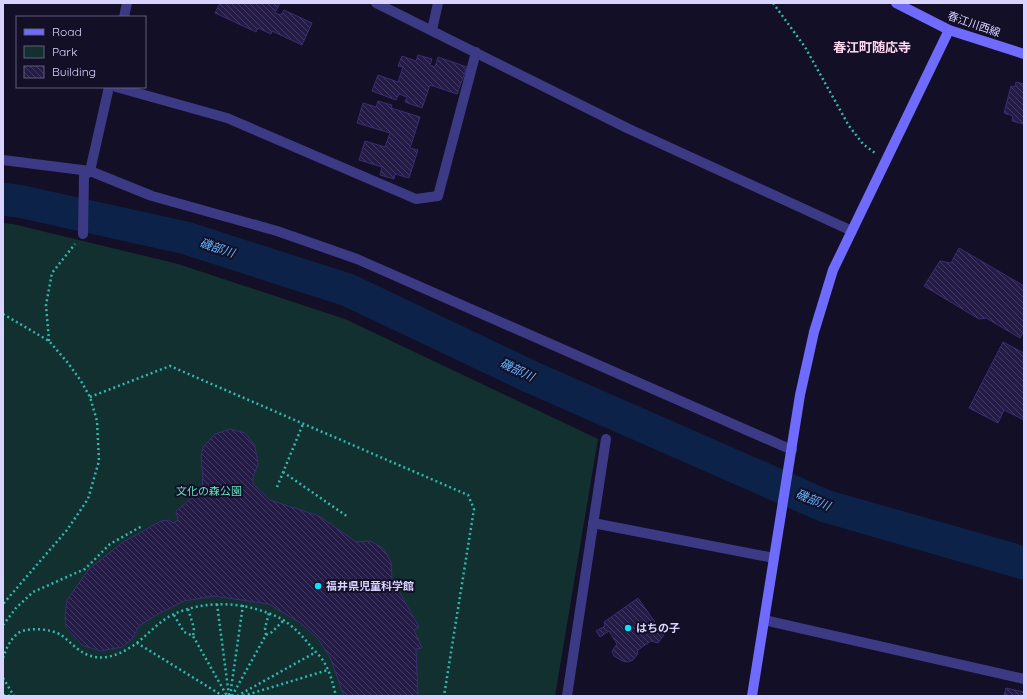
<svg xmlns="http://www.w3.org/2000/svg" width="1027" height="699" font-family="Quicksand,'Noto Sans JP',sans-serif">
  <style>
    .park { fill: #12302f }
    .lines { fill: none; stroke-linecap: round; stroke-linejoin: round }
    .river { stroke: #0c2248; stroke-width: 33 }
    .building { fill: url(#building-back-hatch); stroke: #3b2d73 }
    .path { stroke: #2fb8b0; stroke-width: 2.5; stroke-dasharray: 2 3; stroke-linecap: butt }
    .street { stroke: #3d3a85; stroke-width: 10 }
    .secondary { stroke: #6f6bff; stroke-width: 10 }
    .poi-dot { fill: #00e5ff; stroke: #130f26; stroke-width: 1.5 }
    .labels { text-anchor: middle; stroke-width: 4; stroke-linejoin: round; paint-order: stroke }
    .street-label { font-size: 11px; fill: #d9d4ff; stroke: #130f26 }
    .park-label { font-size: 11px; fill: #5fe0c0; stroke: #130f26 }
    .poi-label { font-size: 11px; font-weight: bold; fill: #d9d4ff; stroke: #130f26; text-anchor: start }
    .water-label { font-size: 12px; font-style: italic; fill: #62b6ff; stroke: #130f26 }
    .quarter-label { font-size: 13px; font-weight: bold; fill: #ffd6f0; stroke: #130f26 }
  </style>
  <defs>
    <pattern id="building-back-hatch" width="6" height="6" patternUnits="userSpaceOnUse"><rect width="6" height="6" fill="#241b47"/><path d="M-1 5l2 2M0 0l6 6M5-1l2 2" fill="none" stroke="#433b63"/></pattern>
  </defs>
  <rect width="100%" height="100%" fill="#130f26"/>
  <!-- park -->
  <polygon class="park" points="3,223 13,224 178,264 345,319 598,439 555,696 3,696"/>
  <g class="lines">
    <!-- river -->
    <polyline class="river" points="3,199 23,202 186,238 348,290 531,377 825,506 1024,563"/>
  </g>
  <!-- building -->
  <g class="building">
    <polygon points="220,3 280,3 275,13 281,15 284,10 312,23 302,45 272,31 271,34 258,28 256,32 215,13"/>
    <polygon points="418,55 432,59 430,65 435,67 438,57 467,67 457,94 430,85 422,108 405,102 407,97 399,94 396,100 372,91 378,75 398,82 403,67 398,66 402,56 416,61"/>
    <polygon points="1016,82 1024,84 1024,124 1012,121 1013,116 1004,113 1011,86 1015,87"/>
    <polygon points="378,101 392,105 391,108 420,117 410,148 418,150 409,178 395,174 394,179 380,175 382,167 359,160 365,141 385,147 390,133 357,123 363,103 376,107"/>
    <polygon points="959,248 1024,286 1024,331 1020,338 986,318 979,319 924,286 940,261 951,263"/>
    <polygon points="1003,342 1024,353 1024,420 1004,410 998,423 969,408"/>
    <polygon points="230,429 245,433 255,446 258,464 253,478 253,484 270,500 319,516 356,542 370,541 383,548 391,562 392,579 419,627 414,630 422,648 416,649 418,696 344,696 330,657 318,639 302,624 269,604 214,596 184,601 158,614 139,626 133,638 122,647 100,651 82,645 66,627 65,615 67,600 89,569 123,542 161,521 169,520 173,523 178,520 176,511 202,490 203,477 201,457 203,447 215,434"/>
    <polygon points="638,598 664,635 658,643 651,641 638,650 637,655 633,660 628,662 622,661 614,656 612,651 617,644 609,631 600,637 596,631 605,626 604,622"/>
    <polygon points="1006,688 1024,692 1024,696 1004,696"/>
  </g>
  <g class="lines">
    <!-- path -->
    <g class="path">
      <polyline points="773,3 805,47 849,126 863,144 875,153"/>
      <polyline points="3,314 49,341 68,363 81,381 90,397 97,421 99,461 88,499 67,530 3,604"/>
      <polyline points="49,341 46,305 52,273 75,244"/>
      <polyline points="90,397 170,366 468,495 474,509 444,696"/>
      <polyline points="283,472 348,517"/>
      <polyline points="277,487 303,424"/>
      <polyline points="217,604 229,696"/>
      <polyline points="188,609 194,628 193,636"/>
      <polyline points="174,615 184,632 193,636 227,696"/>
      <polyline points="3,625 16,608 33,592 85,569 110,544 142,526"/>
      <polyline points="266,635 272,632 283,621"/>
      <path d="M137 643C148 634 158 623 170 616 202 600 240 601 273 615 289 621 302 635 312 648 316 652 321 657 324 662 330 672 333 684 336 696"/>
      <path d="M3 658C6 649 10 640 17 634 26 626 52 629 61 635 71 642 79 653 91 656 108 661 124 652 137 643L223 696"/>
      <polyline points="3,678 14,696"/>
      <polyline points="3,695 14,696"/>
      <polyline points="230,696 243,605"/>
      <polyline points="232,696 266,635 265,628 269,613"/>
      <polyline points="237,696 316,652"/>
      <polyline points="243,696 328,670"/>
    </g>
    <!-- street -->
    <g class="street">
      <polyline points="376,3 629,129 852,231"/>
      <polyline points="124,17 127,3"/>
      <polyline points="432,30 438,3"/>
      <polyline points="116,87 227,118 416,199 438,196 476,52"/>
      <polyline points="3,160 90,171 152,196 277,231 357,259 792,450"/>
      <polyline points="83,234 84,176 90,171 109,87"/>
      <polyline points="593,523 774,558"/>
      <polyline points="764,620 1024,679"/>
      <polyline points="567,696 606,439"/>
    </g>
    <!-- secondary -->
    <g class="secondary">
      <polyline points="896,3 949,30 1024,54"/>
      <polyline points="752,696 800,395 814,332 833,270 949,30"/>
    </g>
  </g>
  <!-- markers -->
  <g class="poi-dot">
    <circle cx="318" cy="586" r="4"/>
    <circle cx="628" cy="628" r="4"/>
  </g>
  <g class="labels">
    <!-- street labels -->
    <g class="street-label">
      <text transform="translate(974 24) rotate(19)" y="4">春江川西線</text>
    </g>
    <!-- park labels -->
    <g class="park-label">
      <text x="209" y="495">文化の森公園</text>
    </g>
    <!-- poi labels -->
    <g class="poi-label">
      <text x="326" y="590">福井県児童科学館</text>
      <text x="636" y="632">はちの子</text>
    </g>
    <!-- water labels -->
    <g class="water-label">
      <text transform="translate(217 248) rotate(18)" y="4">磯部川</text>
      <text transform="translate(517 370) rotate(25)" y="4">磯部川</text>
      <text transform="translate(813 500) rotate(22)" y="4">磯部川</text>
    </g>
    <!-- quarter labels -->
    <g class="quarter-label">
      <text x="872" y="52">春江町随応寺</text>
    </g>
  </g>
  <!-- border -->
  <rect width="1027" height="699" fill="none" stroke="#d9d4ff" stroke-width="8"/>
  <!-- legend -->
  <rect x="16" y="16" width="130" height="72" fill="#130f26" stroke="#625e7d"/>
  <rect x="24" y="29" width="20" height="6" fill="#6f6bff" stroke="#625e7d"/>
  <text x="52" y="36" font-size="12" fill="#d9d4ff">Road</text>
  <rect x="24" y="46" width="20" height="12" fill="#12302f" stroke="#625e7d"/>
  <text x="52" y="56" font-size="12" fill="#d9d4ff">Park</text>
  <rect x="24" y="66" width="20" height="12" fill="url(#building-back-hatch)" stroke="#625e7d"/>
  <text x="52" y="76" font-size="12" fill="#d9d4ff">Building</text>
</svg>
